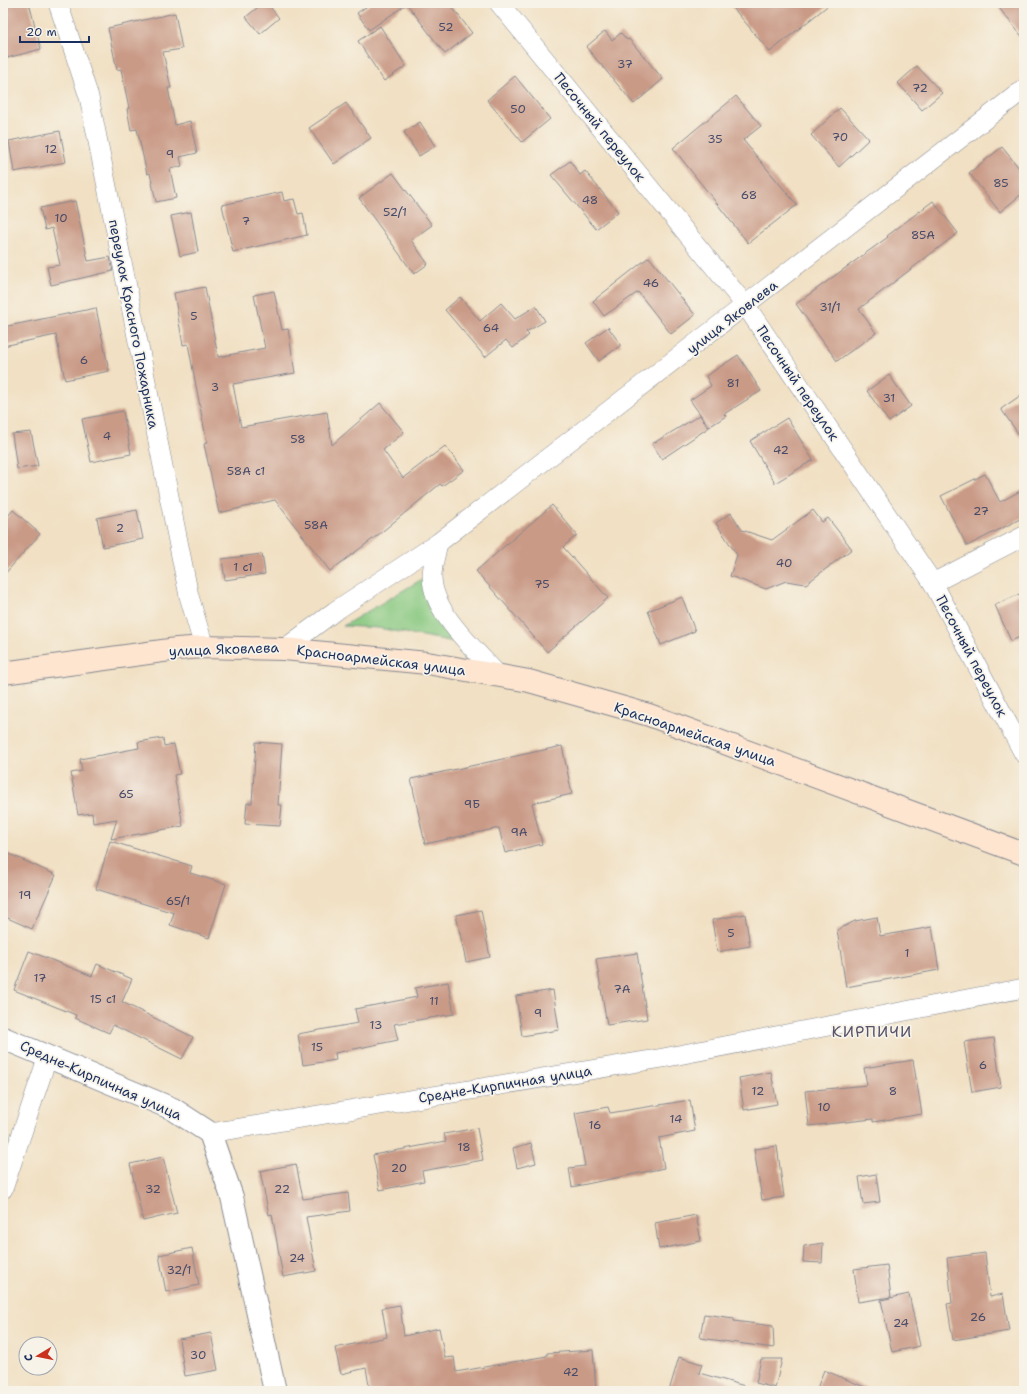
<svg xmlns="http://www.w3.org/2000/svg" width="1027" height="1394" font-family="'Shantell Sans',sans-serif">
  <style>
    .green { fill: #88c880; stroke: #527c6f }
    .building { fill: #c99a86 }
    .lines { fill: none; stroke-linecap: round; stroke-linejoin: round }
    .minor-casing { stroke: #868890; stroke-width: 20 }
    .tertiary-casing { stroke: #868890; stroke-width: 24 }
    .secondary-casing { stroke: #868890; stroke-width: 24 }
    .minor { stroke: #fff; stroke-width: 19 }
    .tertiary { stroke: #fff; stroke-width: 22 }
    .secondary { stroke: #fde5d0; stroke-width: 22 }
    .labels { text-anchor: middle; stroke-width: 3.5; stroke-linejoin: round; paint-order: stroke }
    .number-label { font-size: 12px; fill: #464a68 }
    .street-label { font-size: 14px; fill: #1b2f5e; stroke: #f7f3e8 }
    .quarter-label { font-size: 16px; letter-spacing: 1px; fill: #58546c; stroke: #f7f3e8 }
  </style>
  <rect width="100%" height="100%" fill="#f7f3e8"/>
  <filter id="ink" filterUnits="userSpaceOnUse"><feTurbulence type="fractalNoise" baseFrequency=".025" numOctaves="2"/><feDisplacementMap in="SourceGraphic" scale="8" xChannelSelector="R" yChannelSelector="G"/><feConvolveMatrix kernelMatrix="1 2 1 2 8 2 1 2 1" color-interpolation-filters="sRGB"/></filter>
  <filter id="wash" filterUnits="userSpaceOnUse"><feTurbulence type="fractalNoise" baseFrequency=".012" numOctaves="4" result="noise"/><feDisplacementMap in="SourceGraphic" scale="16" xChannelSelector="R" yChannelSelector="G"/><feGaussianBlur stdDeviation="0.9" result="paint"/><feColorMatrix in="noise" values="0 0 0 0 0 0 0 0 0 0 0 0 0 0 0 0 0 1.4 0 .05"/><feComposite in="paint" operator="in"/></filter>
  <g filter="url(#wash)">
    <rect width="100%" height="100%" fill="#f1e0c3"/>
    <!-- green -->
    <path class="green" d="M424 578C426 609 433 621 455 642L378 628 343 626Z"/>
    <g id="blocks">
      <!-- building -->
      <g class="building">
        <polygon points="15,3 29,3 41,49 3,59 3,6"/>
        <polygon points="263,3 267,3 279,18 260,34 246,17"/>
        <polygon points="372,3 449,3 472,33 445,54 407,4 369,30 357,13"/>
        <polygon points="729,3 831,3 770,52"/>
        <polygon points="995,3 1024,3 1024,39"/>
        <polygon points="175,13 182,49 163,52 171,88 168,88 175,125 190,121 197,153 180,157 182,166 170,169 176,198 156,202 150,173 147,174 137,129 131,130 127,109 129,108 121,69 117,70 108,28"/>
        <polygon points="380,26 406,66 384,81 358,41"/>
        <polygon points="605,31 612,40 621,33 627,40 629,39 663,79 634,104 586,47"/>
        <polygon points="917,66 942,93 922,110 898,83"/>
        <polygon points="515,76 550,119 522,142 487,100"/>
        <polygon points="736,96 761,126 743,140 797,205 748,243 673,148"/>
        <polygon points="346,103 371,138 334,164 309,128"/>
        <polygon points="840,108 869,139 839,167 811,135"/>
        <polygon points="420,122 435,146 419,156 404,132"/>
        <polygon points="60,131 66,162 14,172 9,141"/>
        <polygon points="1002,147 1024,174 1024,192 1000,212 969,173"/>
        <polygon points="570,161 580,175 585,171 618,212 596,229 551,175"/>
        <polygon points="393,173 432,225 411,240 428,264 414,274 359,198"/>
        <polygon points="282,192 284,201 294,199 298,214 303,213 307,235 233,252 222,205"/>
        <polygon points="75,201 88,261 110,257 113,271 51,285 47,267 60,265 52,228 45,230 40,208"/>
        <polygon points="933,201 958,233 859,309 876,333 837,361 796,304 888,237 887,236"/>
        <polygon points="191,212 198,252 180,256 171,216"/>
        <polygon points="649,257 695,315 671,334 638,292 604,316 593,301"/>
        <polygon points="205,287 218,357 265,348 254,295 274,291 282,330 288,329 295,373 233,384 241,427 327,412 332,445 380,403 404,432 383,450 403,478 445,446 464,470 442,486 440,484 378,535 330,571 275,500 219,513 204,444 207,443 188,344 183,345 174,293"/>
        <polygon points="460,297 480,321 501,303 515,319 536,306 545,321 526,332 529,335 513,348 506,340 485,357 445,310"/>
        <polygon points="96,308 109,371 65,380 56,335 3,346 3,327"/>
        <polygon points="608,327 621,345 599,361 586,343"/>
        <polygon points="738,355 761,391 724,414 726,416 709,427 690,400 711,386 706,376"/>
        <polygon points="889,375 911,406 889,422 867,391"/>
        <polygon points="1024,393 1024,442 1001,409"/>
        <polygon points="123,411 131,454 91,462 82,419"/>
        <polygon points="700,415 708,428 662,459 652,444"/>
        <polygon points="787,418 813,460 775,483 750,441"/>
        <polygon points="31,432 38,466 17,469 12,434"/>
        <polygon points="985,474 1000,502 1024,489 1024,517 967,546 941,496"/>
        <polygon points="552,505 577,535 563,547 608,598 547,652 476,571"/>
        <polygon points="13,510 40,534 3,576 3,522"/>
        <polygon points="137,510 143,539 103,547 97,518"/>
        <polygon points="813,510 822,522 828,518 852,549 806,584 786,581 766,589 730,576 737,555 716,523 731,513 742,530 772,540"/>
        <polygon points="262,554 265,574 225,580 222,559"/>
        <polygon points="1024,592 1024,635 1011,641 995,605"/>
        <polygon points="682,597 695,631 661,645 648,611"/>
        <polygon points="163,738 164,746 174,744 180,774 174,775 183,826 111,839 117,819 93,823 92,813 78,815 71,773 82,771 80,759 139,748 138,742"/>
        <polygon points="256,742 282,744 278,805 282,805 280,826 245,824 247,803 252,803"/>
        <polygon points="562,746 572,794 532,803 542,844 505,853 499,828 425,844 411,779"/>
        <polygon points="110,841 192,866 190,873 226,884 209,938 170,925 174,913 96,889"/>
        <polygon points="3,851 56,875 32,929 3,916"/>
        <polygon points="481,910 490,957 466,962 456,915"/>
        <polygon points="745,914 750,946 717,952 712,920"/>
        <polygon points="877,917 880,936 932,927 939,970 846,987 837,930 855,921"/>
        <polygon points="29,951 92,976 97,964 132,979 122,1002 193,1037 182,1059 113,1025 109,1033 75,1018 76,1015 14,990"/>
        <polygon points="637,953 647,1019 607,1025 596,959"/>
        <polygon points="448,982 454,1014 394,1024 398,1040 335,1053 336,1060 303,1065 298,1034 358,1023 355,1009 417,997 415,988"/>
        <polygon points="553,990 559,1030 522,1036 516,996"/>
        <polygon points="994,1038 1001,1087 972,1092 964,1042"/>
        <polygon points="913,1060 922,1114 873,1122 873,1119 809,1126 805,1091 867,1085 864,1068"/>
        <polygon points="771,1072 777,1104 744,1110 739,1078"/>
        <polygon points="690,1100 695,1131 659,1138 664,1168 572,1187 569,1168 585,1166 575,1113 608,1107 610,1113"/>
        <polygon points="477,1128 483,1160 422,1171 424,1181 380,1190 373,1155 446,1141 444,1134"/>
        <polygon points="531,1143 536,1163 517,1168 513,1148"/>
        <polygon points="777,1146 784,1197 762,1200 754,1149"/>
        <polygon points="163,1157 177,1213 143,1221 130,1164"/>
        <polygon points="296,1164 303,1199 348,1193 350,1211 306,1217 316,1271 283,1277 272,1214 269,1215 260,1171"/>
        <polygon points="876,1174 880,1202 863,1204 859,1177"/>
        <polygon points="696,1215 701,1241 659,1249 655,1223"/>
        <polygon points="823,1243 822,1263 803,1262 804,1246"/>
        <polygon points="192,1248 199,1285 166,1292 159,1255"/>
        <polygon points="985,1253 990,1297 1003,1294 1009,1331 953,1340 947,1304 952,1303 947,1258"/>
        <polygon points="887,1265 891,1297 858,1302 854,1269"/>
        <polygon points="909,1294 920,1346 892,1352 881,1300"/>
        <polygon points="400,1305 404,1336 439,1328 445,1358 454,1357 456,1372 547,1356 547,1353 593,1350 596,1391 370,1391 366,1368 341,1374 335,1348 387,1337 382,1308"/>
        <polygon points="704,1314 734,1318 734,1321 773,1326 774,1348 700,1338"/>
        <polygon points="211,1333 218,1370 185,1376 179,1339"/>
        <polygon points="679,1357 702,1364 699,1373 745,1386 744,1391 669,1391"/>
        <polygon points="761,1359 782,1359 775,1388 756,1383"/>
        <polygon points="824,1370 874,1391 816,1391"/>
      </g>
    </g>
  </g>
  <g filter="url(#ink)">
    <use href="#blocks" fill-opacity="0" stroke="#868890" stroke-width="1"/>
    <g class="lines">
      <defs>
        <g id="minor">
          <polyline points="58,3 89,97 189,596 204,647"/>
          <polyline points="499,3 746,306 933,583 1024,754"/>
          <path d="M438 543C436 553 432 566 432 576 432 613 475 649 498 675"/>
          <polyline points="933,583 1024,536"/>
          <polyline points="284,649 335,611 438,543 1024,89"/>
          <polyline points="210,1133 663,1058 1024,988"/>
          <polyline points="3,1189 48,1056"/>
        </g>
        <polyline id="tertiary" points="3,1038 173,1109 210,1133 232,1197 275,1391"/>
        <polyline id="secondary" points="3,673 177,649 204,647 284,649 427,663 529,681 649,715 1024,854"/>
      </defs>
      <!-- minor casing -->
      <use href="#minor" class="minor-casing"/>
      <!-- tertiary casing -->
      <use href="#tertiary" class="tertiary-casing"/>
      <!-- secondary casing -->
      <use href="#secondary" class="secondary-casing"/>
      <!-- minor -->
      <use href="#minor" class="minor"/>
      <!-- tertiary -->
      <use href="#tertiary" class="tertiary"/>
      <!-- secondary -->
      <use href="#secondary" class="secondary"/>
    </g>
  </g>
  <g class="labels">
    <!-- number labels -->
    <g class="number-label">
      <text x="446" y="31">52</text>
      <text x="625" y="68">37</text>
      <text x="920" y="92">72</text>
      <text x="518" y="113">50</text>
      <text x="840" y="141">70</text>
      <text x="715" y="143">35</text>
      <text x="51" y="153">12</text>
      <text x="170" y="158">9</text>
      <text x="1001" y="187">85</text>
      <text x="749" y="199">68</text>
      <text x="590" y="204">48</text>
      <text x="395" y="216">52/1</text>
      <text x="61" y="222">10</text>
      <text x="246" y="225">7</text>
      <text x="923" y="239">85А</text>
      <text x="651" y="287">46</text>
      <text x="830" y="311">31/1</text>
      <text x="194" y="320">5</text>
      <text x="491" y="332">64</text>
      <text x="84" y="364">6</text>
      <text x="733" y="387">81</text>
      <text x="215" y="391">3</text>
      <text x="889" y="402">31</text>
      <text x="107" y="440">4</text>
      <text x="298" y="443">58</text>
      <text x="781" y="454">42</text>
      <text x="246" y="475">58А с1</text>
      <text x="981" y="515">27</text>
      <text x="316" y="529">58А</text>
      <text x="120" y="532">2</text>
      <text x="784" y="567">40</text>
      <text x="243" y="571">1 с1</text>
      <text x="542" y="588">75</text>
      <text x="126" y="798">65</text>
      <text x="472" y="808">9Б</text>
      <text x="519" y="836">9А</text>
      <text x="25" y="899">19</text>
      <text x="178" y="905">65/1</text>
      <text x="731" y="937">5</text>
      <text x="907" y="957">1</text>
      <text x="40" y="982">17</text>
      <text x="622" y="993">7А</text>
      <text x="103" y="1003">15 с1</text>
      <text x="434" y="1005">11</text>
      <text x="538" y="1017">9</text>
      <text x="376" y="1029">13</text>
      <text x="317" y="1051">15</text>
      <text x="983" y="1069">6</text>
      <text x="758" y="1095">12</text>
      <text x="893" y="1095">8</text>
      <text x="824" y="1111">10</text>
      <text x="676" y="1123">14</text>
      <text x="595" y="1129">16</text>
      <text x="464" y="1151">18</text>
      <text x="399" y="1172">20</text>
      <text x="153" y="1193">32</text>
      <text x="282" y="1193">22</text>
      <text x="297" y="1262">24</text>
      <text x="179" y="1274">32/1</text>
      <text x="978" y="1321">26</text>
      <text x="901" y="1327">24</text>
      <text x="198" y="1359">30</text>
      <text x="571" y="1376">42</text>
    </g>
    <!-- street labels -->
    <g class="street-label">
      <text transform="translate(600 127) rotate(51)" y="5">Песочный переулок</text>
      <text transform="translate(732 317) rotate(-38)" y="5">улица Яковлева</text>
      <text transform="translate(134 324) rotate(79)" y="5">переулок Красного Пожарника</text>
      <text transform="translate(798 383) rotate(56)" y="5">Песочный переулок</text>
      <text transform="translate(224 649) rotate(-2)" y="5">улица Яковлева</text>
      <text transform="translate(972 656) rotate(62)" y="5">Песочный переулок</text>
      <text transform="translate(381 660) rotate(7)" y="5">Красноармейская улица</text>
      <text transform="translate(695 734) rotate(19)" y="5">Красноармейская улица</text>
      <text transform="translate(101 1080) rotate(24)" y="5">Средне-Кирпичная улица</text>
      <text transform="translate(505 1084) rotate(-9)" y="5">Средне-Кирпичная улица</text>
    </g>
    <!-- quarter labels -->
    <g class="quarter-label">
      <text x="872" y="1037">КИРПИЧИ</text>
    </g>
  </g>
  <!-- margin -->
  <rect width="1027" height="1394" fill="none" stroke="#f7f3e8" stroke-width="16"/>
  <!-- north arrow -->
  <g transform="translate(38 1356) rotate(260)"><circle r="19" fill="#f7f3e8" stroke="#9fa5b1"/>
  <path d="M0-3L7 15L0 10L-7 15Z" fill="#c8321e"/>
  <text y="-6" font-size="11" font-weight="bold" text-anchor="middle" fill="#1b2f5e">С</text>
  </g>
  <!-- scale -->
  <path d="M20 36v6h69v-6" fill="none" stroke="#1b2f5e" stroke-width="2"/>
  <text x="26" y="36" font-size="12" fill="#1b2f5e" stroke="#f7f3e8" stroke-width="3" paint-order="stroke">20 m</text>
</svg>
